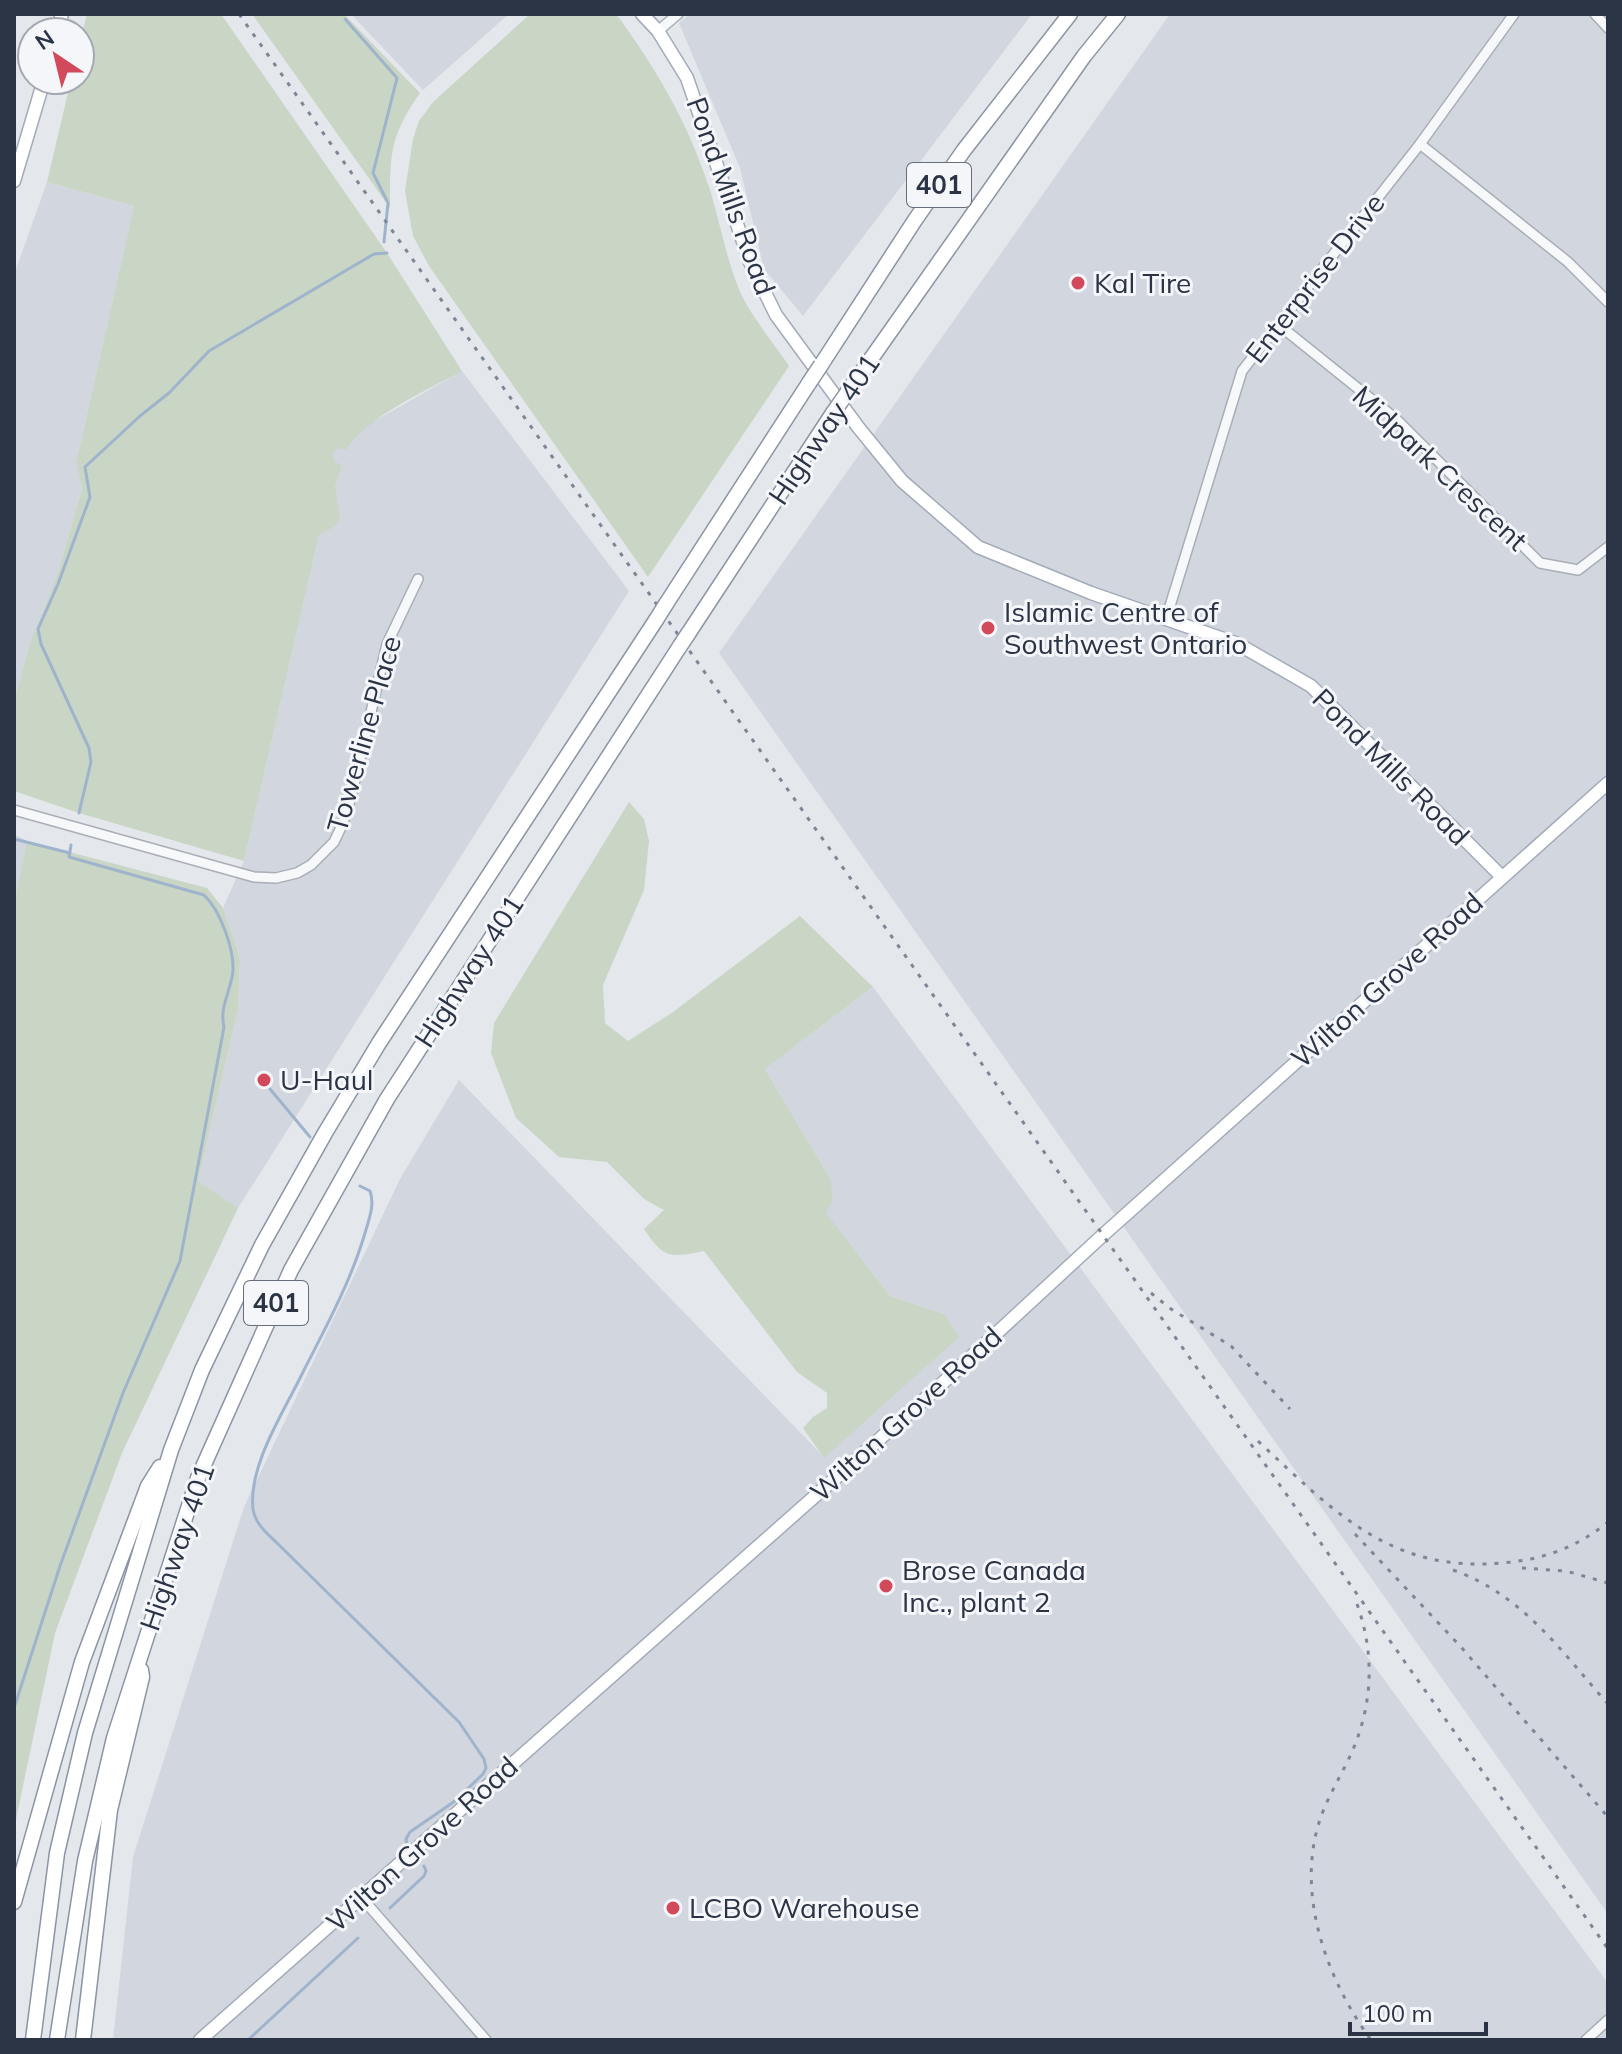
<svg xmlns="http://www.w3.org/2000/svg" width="1622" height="2054" font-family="Mulish,sans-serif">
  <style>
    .built { fill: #d2d6de }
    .green { fill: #c9d6c5 }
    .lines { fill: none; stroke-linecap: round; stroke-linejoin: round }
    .stream { stroke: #9fb4cc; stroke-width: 3 }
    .minor-casing { stroke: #a9aeb7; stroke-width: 12 }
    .major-casing { stroke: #a3abb8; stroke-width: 15 }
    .highway-casing { stroke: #8b94a3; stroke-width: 17 }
    .minor { stroke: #f7f8fa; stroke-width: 9 }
    .major { stroke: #fff; stroke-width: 12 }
    .highway { stroke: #fff; stroke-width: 14 }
    .rail { stroke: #7d8696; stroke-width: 3; stroke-dasharray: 4 8; stroke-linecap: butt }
    .highway-bridge-casing { stroke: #8b94a3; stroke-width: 17; stroke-linecap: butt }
    .highway-bridge { stroke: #fff; stroke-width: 14 }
    .poi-dot { fill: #d1495b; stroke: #f4f6f9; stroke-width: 3 }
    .labels { text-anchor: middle; stroke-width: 6; stroke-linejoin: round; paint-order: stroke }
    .shield { fill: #f4f6f9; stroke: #676e7b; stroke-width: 2 }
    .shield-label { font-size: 26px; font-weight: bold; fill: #2b3445 }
    .street-label { font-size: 28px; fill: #2b3445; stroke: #f4f6f9 }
    .poi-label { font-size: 28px; fill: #2b3445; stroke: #f4f6f9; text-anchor: start }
  </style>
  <rect width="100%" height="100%" fill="#e4e7ec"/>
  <!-- built -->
  <g class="built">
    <polygon points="351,14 509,14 423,90"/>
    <polygon points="690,14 1032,14 803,316 764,269 740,168 679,23"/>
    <polygon points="1170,14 1608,14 1608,1914 719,653"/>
    <polygon points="47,182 134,206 76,463 82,488 58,573 30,643 14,701 14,275"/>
    <polygon points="462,371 629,591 238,1208 198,1181 238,1009 240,958 223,908 244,861 319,535 334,527 335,487 342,466 335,461 333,453 338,447 346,450 355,435 371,423"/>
    <polygon points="14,834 27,841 14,903"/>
    <polygon points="873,987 1608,1983 1608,2040 113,2040 133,1857 244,1507 400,1179 459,1080 824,1457 944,1314 890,1296 840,1232 826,1213 831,1180 765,1069"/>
  </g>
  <!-- green -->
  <g class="green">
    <path d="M87 14H221L387 253 462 371C428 390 366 417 346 450L338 448 333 453 335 461 342 466 335 487 340 519 334 527 319 535 244 861 79 813 14 791V701L30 643 58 573 82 488 76 463 134 206 47 182 71 80H80V42Z"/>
    <path d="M252 14H344L420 93C389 137 390 156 390 208Z"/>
    <path d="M530 14H615L620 19C661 77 689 125 711 193 721 227 727 262 741 294 753 319 774 343 789 366L648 577 429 266 413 236 405 191 413 139 419 121 433 102Z"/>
    <path d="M629 802 644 819 649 841 644 890 603 985 605 1023 628 1041 673 1012 800 916 873 987 765 1069 831 1180 832 1202 826 1213 890 1296 944 1314 959 1337 824 1458 803 1428 813 1417 827 1408V1393L797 1372 704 1251C670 1258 664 1259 644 1229L664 1210 644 1199 607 1162 559 1157 516 1118 491 1053 494 1023Z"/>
    <polygon points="27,841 207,888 223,908 240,958 238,1009 198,1181 238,1208 122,1453 55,1633 14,1829 14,903"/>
  </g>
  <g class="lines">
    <!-- stream -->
    <g class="stream">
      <polyline points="345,19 397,78 373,173 388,203 384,242"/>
      <polyline points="79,813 91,762 89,748 41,644 38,629 58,584 90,497 85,467 140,416 169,393 209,351 374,254 387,253"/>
      <polyline points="14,839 70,853"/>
      <polyline points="270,1089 310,1137"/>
      <path d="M360 1186 370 1191C375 1205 369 1219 365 1233 351 1281 326 1327 303 1372 285 1410 248 1465 253 1509 255 1524 267 1533 277 1543L459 1722 484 1759 486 1768 483 1774 455 1801 410 1832 406 1839 407 1846"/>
      <path d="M14 1708 60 1566 123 1393 180 1261 224 1027C219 1007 231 991 233 971 234 948 220 910 204 895L69 857 71 845"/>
      <polyline points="390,1908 424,1876 426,1871 424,1866"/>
      <polyline points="248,2040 358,1938"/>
    </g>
    <defs>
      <g id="minor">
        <polyline points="1595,14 1608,28"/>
        <polyline points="658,31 678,14"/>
        <polyline points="1420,144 1568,262 1608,302"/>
        <polyline points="1279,325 1396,419 1540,563 1578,570 1608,547"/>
        <polyline points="1166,619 1242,371 1420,144 1514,14"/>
        <polyline points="14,810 254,877 276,878 297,873 311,865 334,842 343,823 351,797 387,644 418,579"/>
        <polyline points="361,1897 486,2040"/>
        <polyline points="1586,2040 1608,2020"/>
      </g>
      <g id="major">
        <polyline points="642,14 658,31 687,78 750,262 776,315 858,427 902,481 978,547 1091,593 1238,644 1311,686 1502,877"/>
        <polyline points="57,32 62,14"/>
        <polyline points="14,181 44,80"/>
        <polyline points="200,2040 935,1390 1103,1235 1608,783"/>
      </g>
      <g id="highway">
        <polyline points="821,365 915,220 964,150 1070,14"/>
        <polyline points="847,393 1084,56 1118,14"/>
        <polyline points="666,604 809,383"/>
        <polyline points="688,634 833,413"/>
        <polyline points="14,1902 82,1662 148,1486 160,1467"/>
        <polyline points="33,2040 57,1853 85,1733 171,1450 202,1370 262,1245 325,1133 379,1043 656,620"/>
        <polyline points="57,2040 85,1861 114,1738 198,1478 291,1270 387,1099 680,646"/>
        <polyline points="83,2040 110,1810 142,1677 141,1670"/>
      </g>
    </defs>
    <!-- minor casing -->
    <use href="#minor" class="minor-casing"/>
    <!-- major casing -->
    <use href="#major" class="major-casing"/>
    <!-- highway casing -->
    <use href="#highway" class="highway-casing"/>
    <!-- minor -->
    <use href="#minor" class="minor"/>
    <!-- major -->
    <use href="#major" class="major"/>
    <!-- highway -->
    <use href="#highway" class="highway"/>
    <!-- rail -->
    <g class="rail">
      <polyline points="239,14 1608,1949"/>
      <polyline points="1151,1293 1171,1309 1231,1346 1290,1409"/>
      <path d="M1258 1441C1333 1511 1391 1573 1501 1563 1542 1560 1576 1548 1608 1522"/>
      <polyline points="1355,1534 1461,1647 1608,1817"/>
      <polyline points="1522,1568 1566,1571 1608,1583"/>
      <path d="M1453 1570C1523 1595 1560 1650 1608 1704"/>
      <path d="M1357 1604C1375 1654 1373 1705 1351 1754 1340 1778 1325 1801 1318 1826 1297 1899 1328 1981 1371 2040"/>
    </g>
    <defs>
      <g id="highway-bridge">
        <polyline points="809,383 821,365"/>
        <polyline points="833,413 847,393"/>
        <polyline points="656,620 666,604"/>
        <polyline points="680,646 688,634"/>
      </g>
    </defs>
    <!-- highway-bridge casing -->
    <use href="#highway-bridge" class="highway-bridge-casing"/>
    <!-- highway-bridge -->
    <use href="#highway-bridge" class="highway-bridge"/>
  </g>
  <!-- markers -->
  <g class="poi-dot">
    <circle cx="1078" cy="283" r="8"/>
    <circle cx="988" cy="628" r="8"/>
    <circle cx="264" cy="1080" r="8"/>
    <circle cx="886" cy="1586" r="8"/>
    <circle cx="673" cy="1908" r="8"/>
  </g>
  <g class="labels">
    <!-- shield labels -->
    <g class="shield">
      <rect x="907" y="163" width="64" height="44" rx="6"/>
      <rect x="244" y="1281" width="64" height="44" rx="6"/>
    </g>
    <g class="shield-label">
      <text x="939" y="194">401</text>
      <text x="276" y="1312">401</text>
    </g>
    <!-- street labels -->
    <g class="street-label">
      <text transform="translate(731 196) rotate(70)" y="10">Pond Mills Road</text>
      <text transform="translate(1315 278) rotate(-52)" y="10">Enterprise Drive</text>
      <text transform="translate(824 429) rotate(-56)" y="10">Highway 401</text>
      <text transform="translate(1440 468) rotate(43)" y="10">Midpark Crescent</text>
      <text transform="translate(364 734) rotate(-74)" y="10">Towerline Place</text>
      <text transform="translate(1391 767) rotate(45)" y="10">Pond Mills Road</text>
      <text transform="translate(469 971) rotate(-57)" y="10">Highway 401</text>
      <text transform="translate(1387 980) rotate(-42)" y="10">Wilton Grove Road</text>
      <text transform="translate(906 1414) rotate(-42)" y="10">Wilton Grove Road</text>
      <text transform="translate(177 1547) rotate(-71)" y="10">Highway 401</text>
      <text transform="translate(422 1844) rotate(-42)" y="10">Wilton Grove Road</text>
    </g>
    <!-- poi labels -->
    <g class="poi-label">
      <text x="1094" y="293">Kal Tire</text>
      <text x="1004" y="622">Islamic Centre of<tspan x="1004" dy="32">Southwest Ontario</tspan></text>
      <text x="280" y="1090">U-Haul</text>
      <text x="902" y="1580">Brose Canada<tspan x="902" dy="32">Inc., plant 2</tspan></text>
      <text x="689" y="1918">LCBO Warehouse</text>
    </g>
  </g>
  <!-- border -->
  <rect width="1622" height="2054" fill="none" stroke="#2b3445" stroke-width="32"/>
  <!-- north arrow -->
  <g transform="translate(56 56) rotate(325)"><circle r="38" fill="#f4f6f9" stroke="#a4a8b1" stroke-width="2"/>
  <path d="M0-6L14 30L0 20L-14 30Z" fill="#d1495b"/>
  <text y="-12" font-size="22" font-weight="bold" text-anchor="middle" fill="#2b3445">N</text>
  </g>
  <!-- scale -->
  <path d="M1350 2022v12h136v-12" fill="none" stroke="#2b3445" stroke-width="4"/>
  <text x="1362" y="2022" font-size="24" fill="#2b3445" stroke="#f4f6f9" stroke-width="6" paint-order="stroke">100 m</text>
</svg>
